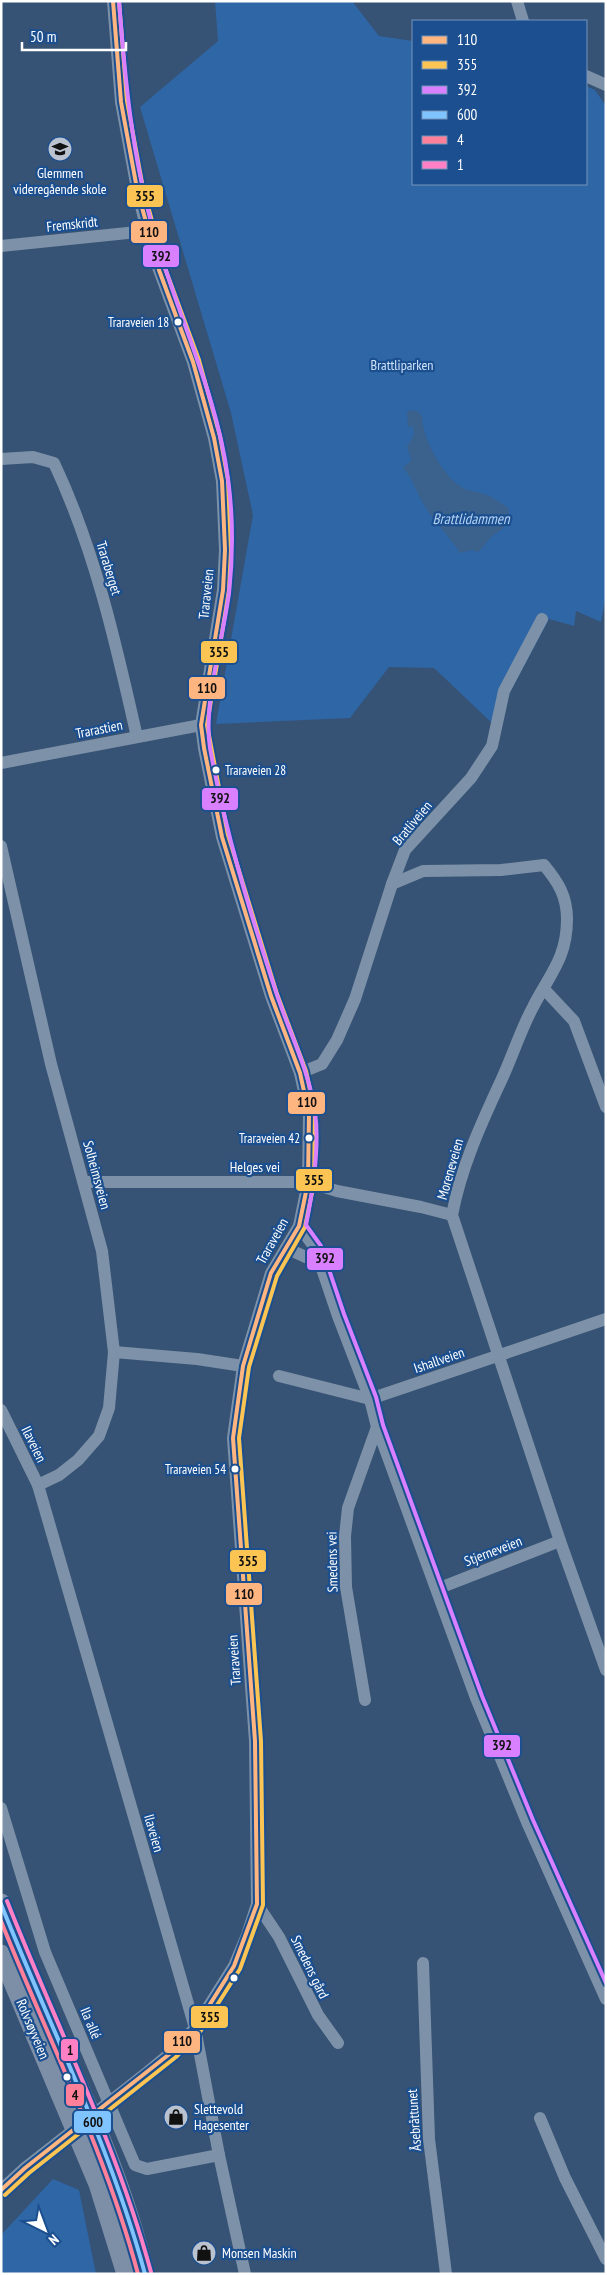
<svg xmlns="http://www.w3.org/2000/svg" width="607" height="2275" font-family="'PT Sans Narrow',sans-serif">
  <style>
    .green { fill: #2f66a5 }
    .water { fill: #3b618d }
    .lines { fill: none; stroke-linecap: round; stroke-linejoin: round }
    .minor { stroke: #7d92a8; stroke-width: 12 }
    .primary { stroke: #7d8ea7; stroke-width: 19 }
    .minor-bridge { stroke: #7d92a8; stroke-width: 12 }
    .bus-1-casing { stroke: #1b4f8f; stroke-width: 8 }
    .bus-2-casing { stroke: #1b4f8f; stroke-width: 8 }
    .bus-3-casing { stroke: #1b4f8f; stroke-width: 8 }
    .bus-4-casing { stroke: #1b4f8f; stroke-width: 8 }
    .bus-5-casing { stroke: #1b4f8f; stroke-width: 8 }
    .bus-6-casing { stroke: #1b4f8f; stroke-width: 8 }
    .bus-1 { stroke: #ffb580; stroke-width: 4 }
    .bus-2 { stroke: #fcc553; stroke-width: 4 }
    .bus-3 { stroke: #d880ff; stroke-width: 4 }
    .bus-4 { stroke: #80c4ff; stroke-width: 4 }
    .bus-5 { stroke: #ff8098; stroke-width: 4 }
    .bus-6 { stroke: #ff80c5; stroke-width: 4 }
    .bus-dot { fill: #fff; stroke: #1b4f8f; stroke-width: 2 }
    .labels { text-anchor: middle; stroke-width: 4.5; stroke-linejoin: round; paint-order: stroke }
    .bus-label { font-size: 13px; fill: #fff; stroke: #1b4f8f; text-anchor: end }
    .poi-label { font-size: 14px; fill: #fff; stroke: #1b4f8f; text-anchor: start }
    .street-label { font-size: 14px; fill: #fff; stroke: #1b4f8f }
    .park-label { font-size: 14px; fill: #cfe3fa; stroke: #1b4f8f }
    .water-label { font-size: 15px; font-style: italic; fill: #b5d3f5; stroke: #1b4f8f }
    .line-badge { stroke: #1b4f8f; stroke-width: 2 }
    .pale-badge-label { font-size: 14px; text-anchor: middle; font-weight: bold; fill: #111 }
  </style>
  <rect width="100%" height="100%" fill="#365274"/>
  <!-- green -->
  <g class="green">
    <polygon points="215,1 352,1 379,36 413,41 413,184 586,184 586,86 595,90 606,106 606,595 601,622 576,611 574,626 549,619 493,724 434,668 389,667 350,718 216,724 253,515 231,413 140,107 218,41"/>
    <polygon points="53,2179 79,2190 96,2274 1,2274 1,2235"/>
  </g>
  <!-- water -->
  <path class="water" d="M410 410 417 411 422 416C422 438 443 477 463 488 468 491 475 491 481 493 491 496 500 502 508 508 511 523 505 527 495 534 488 539 484 547 478 552L472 550 460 553C450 537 436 524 426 508 417 494 413 479 403 467L410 462 411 458 407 447 414 435 413 426 408 427 407 413Z"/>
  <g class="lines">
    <!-- minor -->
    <g class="minor">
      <polyline points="113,1 121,102 137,189 147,231 159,270 193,362 214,438 222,481 225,550 223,590 201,725 204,748 222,837 271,996 300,1073 309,1114 308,1182 299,1226 271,1273 243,1366 233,1438 255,1741 257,1904 247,1935 234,1966 195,2028 172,2052 149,2071"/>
      <polyline points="517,1 523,21"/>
      <polyline points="586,76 606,85"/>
      <polyline points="1,246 147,231"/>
      <path d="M1 459 33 457 54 463C95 550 116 644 137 737"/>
      <polyline points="1,763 201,725"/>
      <polyline points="1,846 51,1064 102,1251 114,1352 109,1408 99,1436 78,1460 59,1475 38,1485"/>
      <path d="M392 884 423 871 501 870 544 865C558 882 567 896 567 919 567 959 549 975 533 1007 520 1031 512 1058 500 1083 480 1126 461 1168 452 1215L560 1541 606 1670"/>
      <polyline points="544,989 574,1021 606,1107"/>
      <polyline points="300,1073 322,1064 337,1040 355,999 392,884 405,850 471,778 492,746 504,691 542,619"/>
      <polyline points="84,1182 308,1182 337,1191 421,1207 452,1215"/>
      <polyline points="299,1226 315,1248 338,1316 370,1399 377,1427 476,1698 527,1822 606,1999"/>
      <polyline points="286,1248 321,1264"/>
      <polyline points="114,1352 197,1359 243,1366"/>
      <polyline points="279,1376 370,1399 606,1319"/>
      <polyline points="1,1410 38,1485 195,2028 219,2155 245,2274"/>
      <polyline points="437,1589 560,1541"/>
      <polyline points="365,1700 346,1587 345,1536 348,1508 377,1427"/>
      <polyline points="1,1808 45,1952 135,2165 147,2169 219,2155"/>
      <polyline points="257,1904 279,1937 318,2015 338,2043"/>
      <polyline points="423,1963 429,2139 446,2274"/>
      <polyline points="540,2118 565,2178 606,2259"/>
      <polyline points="1,2190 25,2168"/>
    </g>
    <!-- primary -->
    <g class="primary">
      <path d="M1 1903C47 2027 115 2144 145 2274"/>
      <polyline points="1,1954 98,2184 126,2274"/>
    </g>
    <!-- minor-bridge -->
    <polyline class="minor-bridge" points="25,2168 149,2071"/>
    <defs>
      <polyline id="bus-1" points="1,2190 25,2168 172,2052 195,2028 234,1966 257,1904 255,1741 233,1438 243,1366 271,1273 299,1226 308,1182 309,1114 300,1073 271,996 222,837 204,748 201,725 223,590 225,550 222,481 214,438 193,362 159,270 137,189 121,102 113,1"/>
      <polyline id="bus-2" points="5,2195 29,2173 176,2057 200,2032 240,1969 263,1905 261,1741 239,1438 249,1367 277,1276 305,1227 314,1183 315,1113 306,1071 277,994 228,835 207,725 229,590 231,550 228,480 220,436 199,360 165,268 143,188 127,101 119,1"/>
      <path id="bus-3" d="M119 1C125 79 132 157 154 232 177 315 217 393 228 479 233 515 233 556 229 593 223 639 203 704 210 748 225 831 250 912 276 992 289 1032 309 1070 315 1112 320 1147 313 1190 306 1225L321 1246 344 1314 376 1397 383 1425 482 1696 533 1820 606 1983"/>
      <path id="bus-4" d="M1 1904C50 2027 110 2145 145 2274"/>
      <path id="bus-5" d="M1 1921C48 2039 105 2150 138 2274"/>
      <path id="bus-6" d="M7 1901C56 2025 116 2143 151 2272"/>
    </defs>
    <!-- bus-1 casing -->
    <use href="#bus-1" class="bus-1-casing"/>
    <!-- bus-2 casing -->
    <use href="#bus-2" class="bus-2-casing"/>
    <!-- bus-3 casing -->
    <use href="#bus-3" class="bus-3-casing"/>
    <!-- bus-4 casing -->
    <use href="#bus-4" class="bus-4-casing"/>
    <!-- bus-5 casing -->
    <use href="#bus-5" class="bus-5-casing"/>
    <!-- bus-6 casing -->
    <use href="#bus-6" class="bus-6-casing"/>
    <!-- bus-1 -->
    <use href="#bus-1" class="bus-1"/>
    <!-- bus-2 -->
    <use href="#bus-2" class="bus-2"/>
    <!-- bus-3 -->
    <use href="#bus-3" class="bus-3"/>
    <!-- bus-4 -->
    <use href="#bus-4" class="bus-4"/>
    <!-- bus-5 -->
    <use href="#bus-5" class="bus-5"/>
    <!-- bus-6 -->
    <use href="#bus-6" class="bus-6"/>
  </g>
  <!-- icons -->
  <defs>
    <symbol id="school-disc" viewBox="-11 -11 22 22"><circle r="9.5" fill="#b9c2ce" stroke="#1b4f8f"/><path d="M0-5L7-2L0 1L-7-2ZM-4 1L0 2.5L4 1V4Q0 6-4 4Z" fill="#111"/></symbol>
    <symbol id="shop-disc" viewBox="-11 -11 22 22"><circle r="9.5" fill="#b9c2ce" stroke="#1b4f8f"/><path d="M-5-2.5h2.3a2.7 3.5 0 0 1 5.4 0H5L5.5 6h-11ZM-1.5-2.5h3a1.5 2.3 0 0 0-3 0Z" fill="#111"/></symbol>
  </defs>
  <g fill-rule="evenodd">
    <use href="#school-disc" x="46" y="135" width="28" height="28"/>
    <use href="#shop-disc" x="162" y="2103" width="28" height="28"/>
    <use href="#shop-disc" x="190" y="2239" width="28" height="28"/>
  </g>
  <!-- markers -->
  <g class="bus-dot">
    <circle cx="178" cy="322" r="4.5"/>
    <circle cx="216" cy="770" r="4.5"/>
    <circle cx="309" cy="1138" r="4.5"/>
    <circle cx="235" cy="1469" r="4.5"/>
    <circle cx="234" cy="1978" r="4.5"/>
    <circle cx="67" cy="2077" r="4.5"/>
  </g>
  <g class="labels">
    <!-- bus labels -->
    <g class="bus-label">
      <text x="169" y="327">Traraveien 18</text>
      <text x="225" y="775" text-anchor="start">Traraveien 28</text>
      <text x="300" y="1143">Traraveien 42</text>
      <text x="226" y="1474">Traraveien 54</text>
    </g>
    <!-- poi labels -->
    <g class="poi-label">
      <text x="60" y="178" text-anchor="middle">Glemmen<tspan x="60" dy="16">videregående skole</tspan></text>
      <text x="194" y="2114">Slettevold<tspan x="194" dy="16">Hagesenter</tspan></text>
      <text x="222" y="2258">Monsen Maskin</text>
    </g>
    <!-- street labels -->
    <g class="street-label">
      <text transform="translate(72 224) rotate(-6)" y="5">Fremskridt</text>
      <text transform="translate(109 568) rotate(73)" y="5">Traraberget</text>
      <text transform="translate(206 594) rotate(-84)" y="5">Traraveien</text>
      <text transform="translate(99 729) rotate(-11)" y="5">Trarastien</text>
      <text transform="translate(412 823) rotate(-50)" y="5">Bratliveien</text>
      <text x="255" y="1172">Helges vei</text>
      <text transform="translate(450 1169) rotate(-74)" y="5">Moreneveien</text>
      <text transform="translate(97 1175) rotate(75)" y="5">Solheimsveien</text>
      <text transform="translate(272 1241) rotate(-61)" y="5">Traraveien</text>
      <text transform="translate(439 1360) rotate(-19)" y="5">Ishallveien</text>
      <text transform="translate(34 1444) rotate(64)" y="5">Ilaveien</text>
      <text transform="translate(493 1551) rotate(-21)" y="5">Stjerneveien</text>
      <text transform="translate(332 1562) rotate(-91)" y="5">Smedens vei</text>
      <text transform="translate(234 1660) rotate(-94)" y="5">Traraveien</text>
      <text transform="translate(154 1833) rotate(74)" y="5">Ilaveien</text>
      <text transform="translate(310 1967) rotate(64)" y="5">Smedens gård</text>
      <text transform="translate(91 2023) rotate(67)" y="5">Ila allé</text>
      <text transform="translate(33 2029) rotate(67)" y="5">Rolvsøyveien</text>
      <text transform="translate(414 2120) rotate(-94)" y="5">Åsebråttunet</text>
    </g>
    <!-- park labels -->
    <g class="park-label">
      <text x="402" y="370">Brattliparken</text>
    </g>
    <!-- water labels -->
    <g class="water-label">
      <text x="471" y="524">Brattlidammen</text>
    </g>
  </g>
  <g class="line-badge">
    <rect x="126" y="184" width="38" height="24" rx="5" fill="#fcc553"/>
    <rect x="130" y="220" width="38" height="24" rx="5" fill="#ffb580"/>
    <rect x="142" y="244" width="38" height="24" rx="5" fill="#d880ff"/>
    <rect x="200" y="640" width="38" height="24" rx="5" fill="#fcc553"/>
    <rect x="188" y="676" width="38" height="24" rx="5" fill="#ffb580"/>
    <rect x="201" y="787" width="38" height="24" rx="5" fill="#d880ff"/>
    <rect x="287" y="1091" width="39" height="24" rx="5" fill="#ffb580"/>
    <rect x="295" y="1168" width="38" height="24" rx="5" fill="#fcc553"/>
    <rect x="306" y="1247" width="38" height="24" rx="5" fill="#d880ff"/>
    <rect x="229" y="1549" width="38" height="24" rx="5" fill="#fcc553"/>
    <rect x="225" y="1582" width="38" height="24" rx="5" fill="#ffb580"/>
    <rect x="483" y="1734" width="38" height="24" rx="5" fill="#d880ff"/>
    <rect x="190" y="2005" width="39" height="24" rx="5" fill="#fcc553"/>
    <rect x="163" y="2030" width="38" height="24" rx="5" fill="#ffb580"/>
    <rect x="60" y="2038" width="19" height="24" rx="5" fill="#ff80c5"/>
    <rect x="65" y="2083" width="20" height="24" rx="5" fill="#ff8098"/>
    <rect x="73" y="2110" width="39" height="24" rx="5" fill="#80c4ff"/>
  </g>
  <g class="pale-badge-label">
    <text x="145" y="201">355</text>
    <text x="149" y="237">110</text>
    <text x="161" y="261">392</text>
    <text x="219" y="657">355</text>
    <text x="207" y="693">110</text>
    <text x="220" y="803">392</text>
    <text x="307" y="1107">110</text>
    <text x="314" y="1185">355</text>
    <text x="325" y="1263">392</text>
    <text x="248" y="1566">355</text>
    <text x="244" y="1599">110</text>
    <text x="502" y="1750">392</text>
    <text x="210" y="2022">355</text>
    <text x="182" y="2046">110</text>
    <text x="70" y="2055">1</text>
    <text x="75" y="2100">4</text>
    <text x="93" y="2127">600</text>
  </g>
  <!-- border -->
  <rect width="607" height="2275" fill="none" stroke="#ffffff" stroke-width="5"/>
  <!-- legend -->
  <rect x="412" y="20" width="175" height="165" fill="#1b4f8f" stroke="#7695bc"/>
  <rect x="422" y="36" width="25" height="8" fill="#ffb580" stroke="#7695bc"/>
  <text x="457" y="45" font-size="15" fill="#ffffff">110</text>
  <rect x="422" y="61" width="25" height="8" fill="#fcc553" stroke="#7695bc"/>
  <text x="457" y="70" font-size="15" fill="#ffffff">355</text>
  <rect x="422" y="86" width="25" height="8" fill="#d880ff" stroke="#7695bc"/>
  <text x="457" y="95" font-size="15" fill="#ffffff">392</text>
  <rect x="422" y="111" width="25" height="8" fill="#80c4ff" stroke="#7695bc"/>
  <text x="457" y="120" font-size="15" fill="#ffffff">600</text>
  <rect x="422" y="136" width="25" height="8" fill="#ff8098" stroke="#7695bc"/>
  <text x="457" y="145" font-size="15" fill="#ffffff">4</text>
  <rect x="422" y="161" width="25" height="8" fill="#ff80c5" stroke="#7695bc"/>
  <text x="457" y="170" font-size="15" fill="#ffffff">1</text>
  <!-- north arrow -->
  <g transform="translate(45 2230) rotate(138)" stroke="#1b4f8f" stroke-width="4" paint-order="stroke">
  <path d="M0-4L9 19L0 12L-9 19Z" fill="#ffffff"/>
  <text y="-8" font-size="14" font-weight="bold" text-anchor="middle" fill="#ffffff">N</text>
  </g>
  <!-- scale -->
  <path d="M22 42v8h104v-8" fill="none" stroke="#ffffff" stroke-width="2.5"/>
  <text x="30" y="42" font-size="15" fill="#ffffff" stroke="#1b4f8f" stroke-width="4" paint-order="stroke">50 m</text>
</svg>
